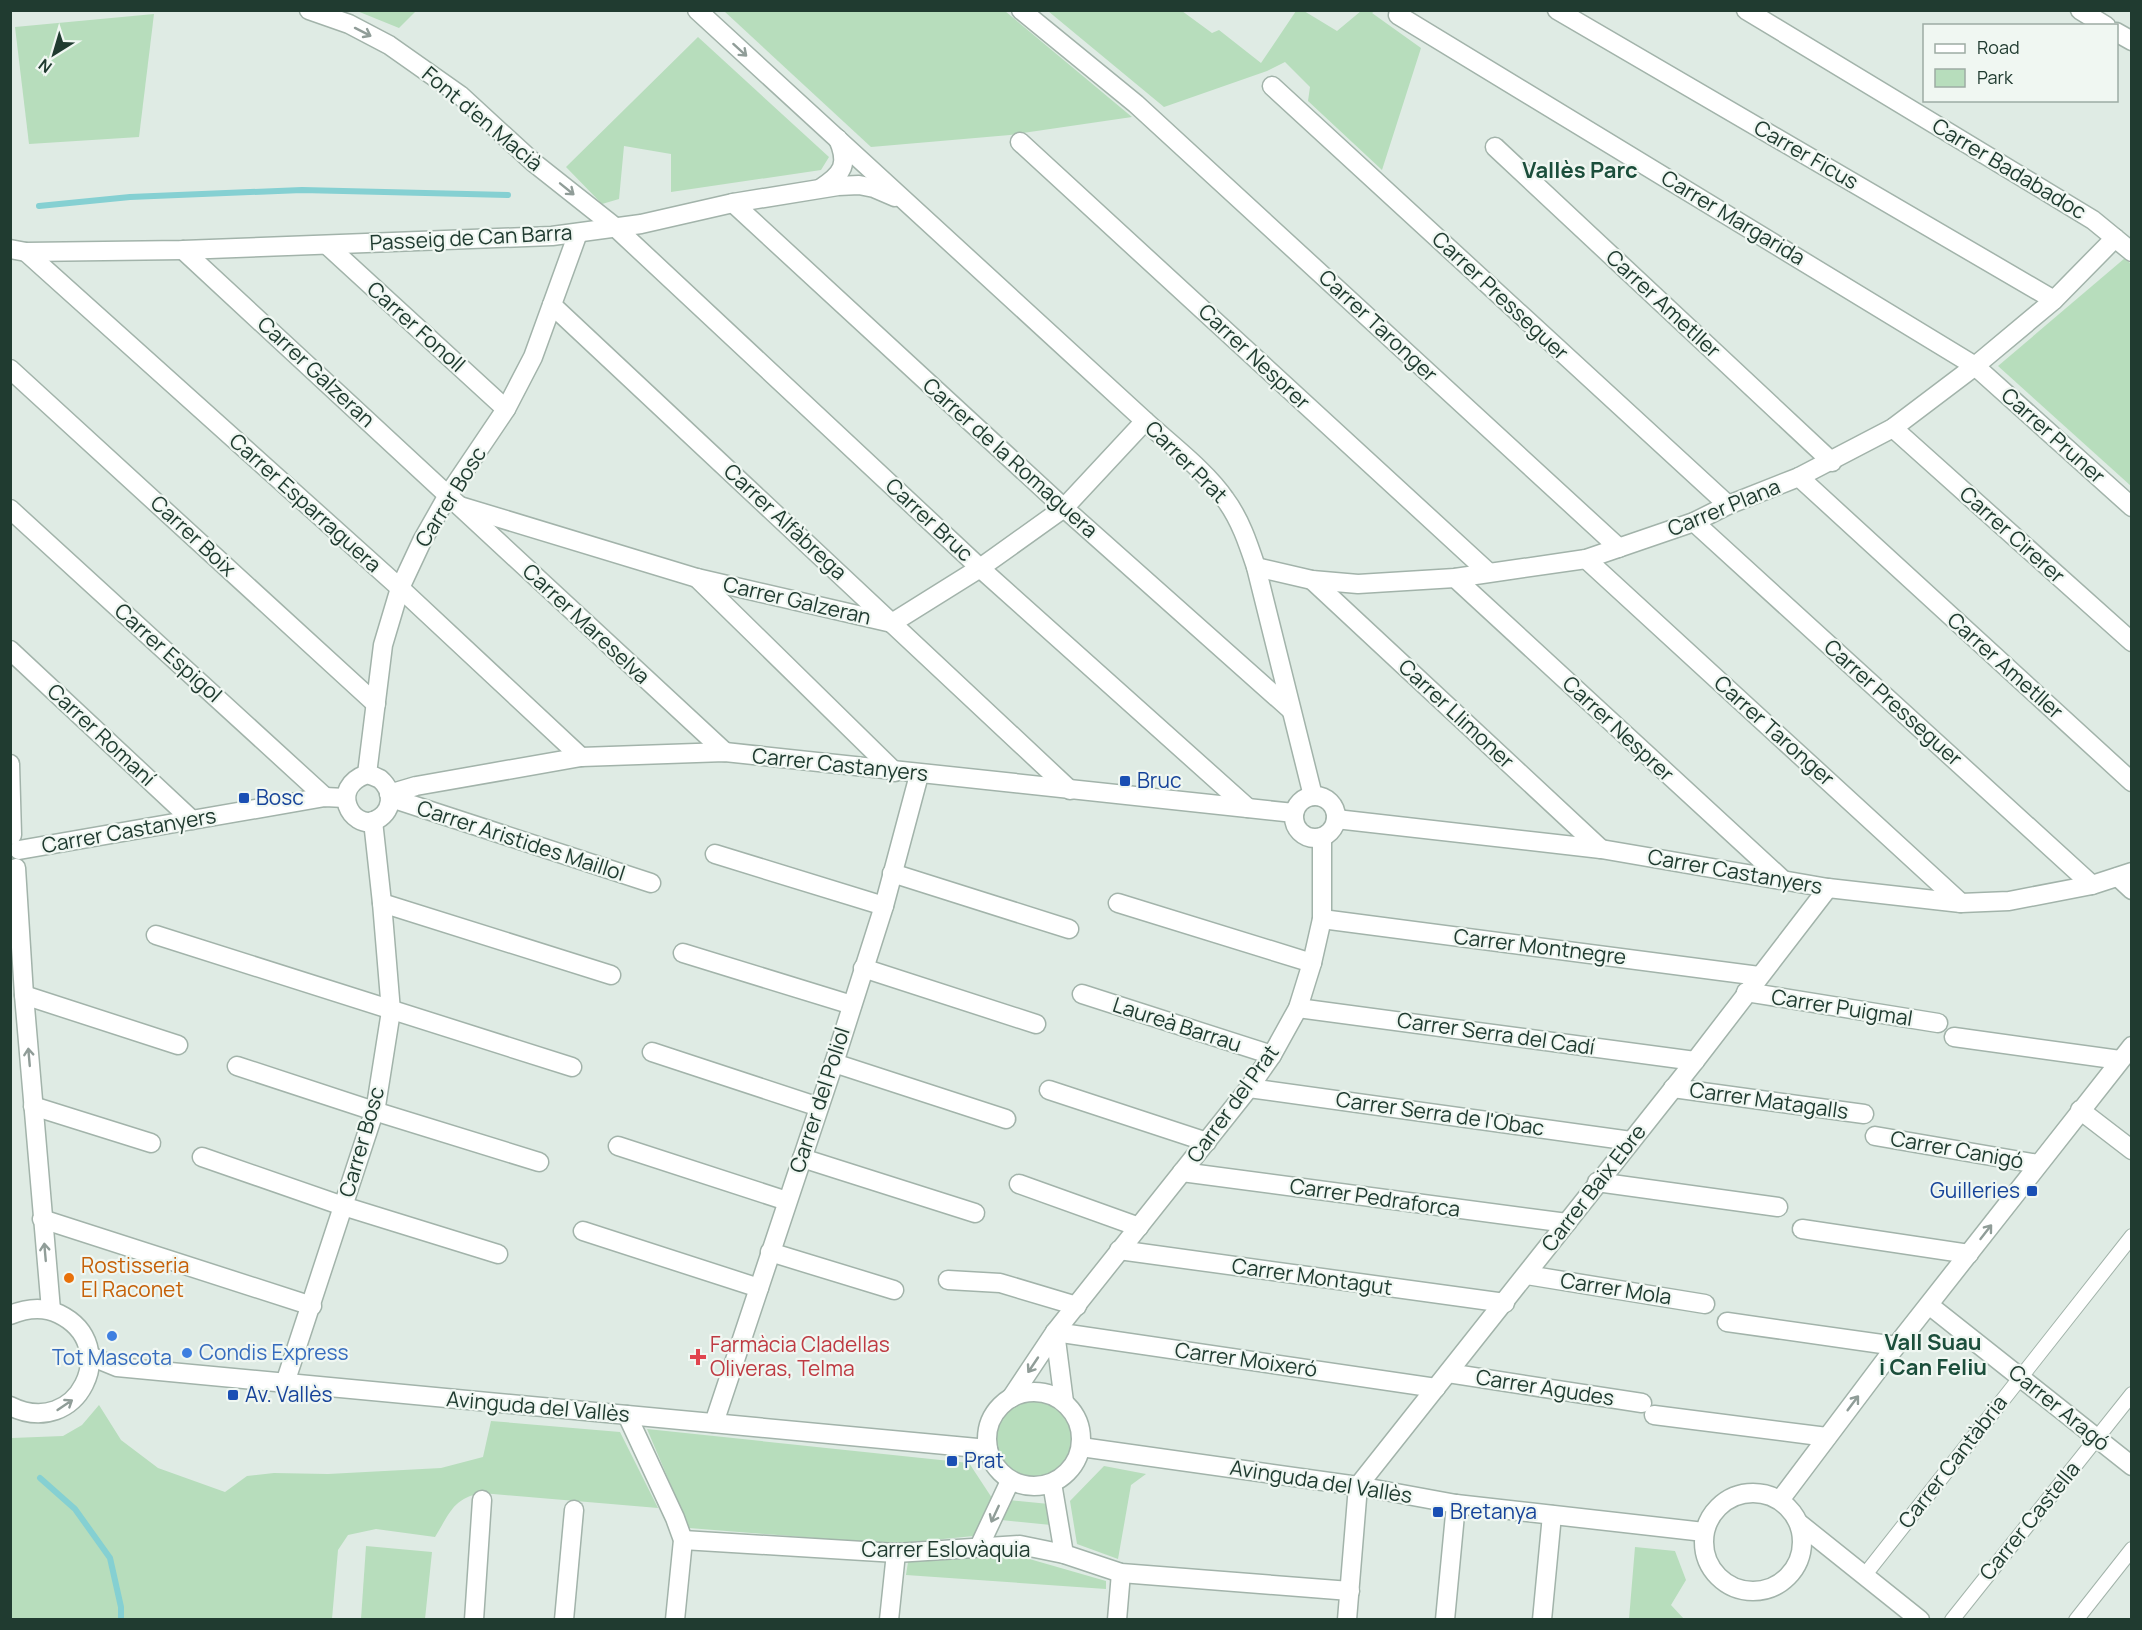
<svg xmlns="http://www.w3.org/2000/svg" width="2142" height="1630" font-family="Manrope,sans-serif">
  <style>
    .green { fill: #b7ddbc }
    .lines { fill: none; stroke-linecap: round; stroke-linejoin: round }
    .stream { stroke: #85d0d2; stroke-width: 6 }
    .pedestrian-casing { stroke: #a2b3aa; stroke-width: 16 }
    .minor-casing { stroke: #a2b3aa; stroke-width: 21 }
    .pedestrian { stroke: #fff; stroke-width: 14 }
    .minor { stroke: #fff; stroke-width: 18 }
    .oneway { stroke: #909d98 }
    .transit-dot { fill: #1a4fb4; stroke: #f0f7f2; stroke-width: 2 }
    .food-dot { fill: #e8710a; stroke: #f0f7f2; stroke-width: 2 }
    .shop-dot { fill: #3f7fe0; stroke: #f0f7f2; stroke-width: 2 }
    .health-dot { fill: #e0444e; stroke: #f0f7f2; stroke-width: 2 }
    .labels { text-anchor: middle; stroke-width: 4.5; stroke-linejoin: round; paint-order: stroke }
    .street-label { font-size: 21px; fill: #203b30; stroke: #f0f7f2 }
    .transit-label { font-size: 21px; fill: #164399; stroke: #f0f7f2; text-anchor: start }
    .food-label { font-size: 21px; fill: #c56008; stroke: #f0f7f2; text-anchor: start }
    .health-label { font-size: 21px; fill: #be3a42; stroke: #f0f7f2; text-anchor: start }
    .shop-label { font-size: 21px; fill: #366cbe; stroke: #f0f7f2; text-anchor: start }
    .neighbourhood-label { font-size: 22px; font-weight: bold; fill: #1b4e3b; stroke: #f0f7f2 }
  </style>
  <rect width="100%" height="100%" fill="#dfebe4"/>
  <!-- green -->
  <g class="green">
    <polygon points="357,11 416,11 399,28"/>
    <polygon points="724,11 1005,11 1132,117 1010,135 871,147"/>
    <polygon points="1048,11 1182,11 1212,33 1219,30 1261,63 1296,11 1304,11 1337,31 1361,11 1375,11 1372,13 1421,48 1382,170 1308,101 1310,87 1285,62 1267,71 1164,107"/>
    <polygon points="154,14 139,137 29,144 15,27"/>
    <polygon points="698,37 829,157 821,170 671,192 671,154 624,146 619,199 602,204 566,167"/>
    <polygon points="2125,258 2132,265 2131,486 1998,366"/>
    <circle cx="1033" cy="1439" r="40"/>
    <path d="M99 1405 121 1440 158 1468 225 1492 247 1476 274 1473 328 1474 441 1468 483 1457 491 1421 620 1432 658 1508 482 1493C453 1498 450 1513 435 1537L376 1529 348 1535 338 1550 332 1619 11 1620 10 1451 12 1438 63 1436 82 1425Z"/>
    <polygon points="647,1429 969,1463 992,1498 974,1536 892,1544 689,1528"/>
    <polygon points="1104,1466 1146,1474 1131,1485 1118,1559 1077,1544 1070,1501"/>
    <polygon points="1009,1500 1049,1504 1051,1525 1001,1520"/>
    <polygon points="366,1546 432,1552 425,1619 361,1619"/>
    <polygon points="1635,1547 1675,1551 1686,1580 1671,1605 1684,1619 1629,1619"/>
    <polygon points="1019,1556 1106,1581 1106,1589 906,1575 908,1562"/>
  </g>
  <g class="lines">
    <!-- stream -->
    <g class="stream">
      <polyline points="39,206 130,197 302,190 508,195"/>
      <polyline points="40,1478 75,1509 110,1558 121,1607 121,1620"/>
    </g>
    <defs>
      <g id="pedestrian">
        <polyline points="1864,1576 2132,1236"/>
        <polyline points="1952,1620 2132,1394"/>
        <polyline points="2076,1620 2132,1549"/>
      </g>
      <g id="minor">
        <polyline points="309,10 349,24 389,45 460,95 533,162 615,227 980,568 1248,808"/>
        <path d="M697 10 1145 421C1170 444 1206 471 1225 499 1240 519 1248 543 1256 567L1313 796"/>
        <polyline points="1021,10 1136,104 1619,548"/>
        <polyline points="1557,10 2054,300"/>
        <polyline points="1746,10 2093,220 2132,252"/>
        <polyline points="2080,10 2106,26"/>
        <polyline points="1398,15 1975,366 2132,507"/>
        <polyline points="2116,32 2132,41"/>
        <polyline points="1272,86 1728,505"/>
        <polyline points="1020,142 1488,572"/>
        <polyline points="1495,147 1832,462"/>
        <path d="M821 188C843 174 849 164 838 139"/>
        <polyline points="733,203 1064,508 1291,710"/>
        <polyline points="327,245 506,409"/>
        <polyline points="10,249 26,252 183,250 552,236 641,224 733,203 838,186 859,185 874,188 895,197"/>
        <polyline points="183,250 725,752"/>
        <polyline points="26,252 400,588 581,757"/>
        <polyline points="552,305 1070,790"/>
        <polyline points="10,369 376,704"/>
        <polyline points="1893,428 2132,642"/>
        <polyline points="1799,477 2132,782"/>
        <polyline points="460,506 697,578 892,623 980,568 1064,508 1145,421"/>
        <polyline points="10,509 325,797"/>
        <polyline points="1694,522 2092,885"/>
        <polyline points="1586,559 1961,903"/>
        <polyline points="1256,567 1312,580 1358,584 1455,578 1586,559 1694,522 1728,505 1799,477 1893,428 1975,366 2054,300 2115,238"/>
        <polyline points="697,578 895,772"/>
        <polyline points="1455,578 1782,879"/>
        <polyline points="1312,580 1601,849"/>
        <polyline points="10,650 192,820"/>
        <polyline points="10,764 12,835"/>
        <polyline points="367,774 383,645 400,588 422,541 448,495 506,409 533,357 578,233"/>
        <path d="M367 774C371 775 376 777 380 779 395 792 393 813 374 821 352 829 328 788 367 774Z"/>
        <polyline points="389,794 416,786 581,757 725,752 1294,813"/>
        <circle cx="1315" cy="817" r="21"/>
        <polyline points="391,798 651,883"/>
        <polyline points="1336,819 1601,849 1828,888 1961,903 2009,901 2092,885 2132,872"/>
        <polyline points="19,850 325,797 345,798"/>
        <polyline points="715,854 884,906"/>
        <polyline points="16,868 24,995 51,1310"/>
        <polyline points="892,873 1069,929"/>
        <polyline points="2118,877 2132,890"/>
        <polyline points="382,903 611,975"/>
        <polyline points="1118,903 1312,963"/>
        <polyline points="1322,919 1759,976"/>
        <polyline points="156,935 572,1067"/>
        <polyline points="683,953 852,1005"/>
        <polyline points="863,968 1036,1024"/>
        <polyline points="1746,992 1938,1023"/>
        <polyline points="1082,994 1272,1055"/>
        <polyline points="24,995 178,1045"/>
        <polyline points="1298,1008 1695,1061"/>
        <polyline points="1954,1037 2120,1060"/>
        <polyline points="652,1052 819,1107"/>
        <polyline points="834,1063 1006,1119"/>
        <polyline points="237,1066 374,1111 539,1162"/>
        <polyline points="1249,1088 1631,1141"/>
        <polyline points="1673,1088 1864,1114"/>
        <polyline points="1049,1090 1207,1142"/>
        <polyline points="33,1106 151,1143"/>
        <polyline points="2080,1110 2132,1150"/>
        <polyline points="1875,1136 2038,1164"/>
        <polyline points="618,1146 787,1201"/>
        <polyline points="202,1157 343,1206 498,1254"/>
        <polyline points="802,1158 975,1213"/>
        <polyline points="1182,1172 1567,1223"/>
        <polyline points="1597,1182 1778,1207"/>
        <polyline points="1019,1184 1139,1227"/>
        <polyline points="42,1219 312,1306"/>
        <polyline points="1802,1229 1969,1254"/>
        <polyline points="583,1231 759,1288"/>
        <polyline points="1119,1250 1505,1303"/>
        <polyline points="770,1252 894,1290"/>
        <polyline points="1527,1275 1705,1304"/>
        <polyline points="948,1280 1000,1283 1077,1306"/>
        <polyline points="1929,1305 2132,1466"/>
        <path d="M10 1315C27 1308 43 1306 59 1314 123 1345 78 1440 10 1406"/>
        <polyline points="1727,1322 1896,1346"/>
        <polyline points="1055,1332 1436,1388"/>
        <polyline points="1055,1332 1064,1402"/>
        <polyline points="90,1356 117,1367 988,1449"/>
        <polyline points="1448,1373 1642,1403"/>
        <polyline points="285,1383 376,1106 391,1011 382,903 373,821"/>
        <circle cx="1034" cy="1439" r="47"/>
        <polyline points="1011,1398 1055,1332 1249,1088 1272,1055 1298,1008 1312,963 1322,919 1322,837"/>
        <polyline points="627,1415 675,1518 683,1540 675,1620"/>
        <polyline points="1654,1415 1827,1437"/>
        <polyline points="714,1423 834,1063 884,906 919,775"/>
        <polyline points="1081,1447 1358,1486 1456,1504 1704,1532"/>
        <polyline points="1052,1483 1064,1554"/>
        <circle cx="1753" cy="1542" r="49"/>
        <polyline points="1780,1500 1896,1346 2132,1046"/>
        <polyline points="1800,1524 1920,1620"/>
        <polyline points="683,1540 896,1553 1020,1545 1064,1554 1121,1573 1350,1591"/>
        <polyline points="979,1547 1010,1481"/>
        <polyline points="474,1620 482,1500"/>
        <polyline points="564,1620 574,1510"/>
        <polyline points="889,1620 896,1553"/>
        <polyline points="1117,1620 1121,1573"/>
        <polyline points="1347,1620 1358,1486 1695,1061 1828,888"/>
        <polyline points="1445,1620 1456,1504"/>
        <polyline points="1542,1620 1552,1515"/>
      </g>
    </defs>
    <!-- pedestrian casing -->
    <use href="#pedestrian" class="pedestrian-casing"/>
    <!-- minor casing -->
    <use href="#minor" class="minor-casing"/>
    <!-- pedestrian -->
    <use href="#pedestrian" class="pedestrian"/>
    <!-- minor -->
    <use href="#minor" class="minor"/>
  </g>
  <!-- one-way arrows -->
  <defs><path id="oneway-shaft" d="M-6 0H5M1.5-3L5.5 0L1.5 3" fill="none" stroke-width="1.6" stroke-linecap="round" stroke-linejoin="round" transform="scale(1.5)"/></defs>
  <g class="oneway">
    <use href="#oneway-shaft" transform="translate(363 32) rotate(27)"/>
    <use href="#oneway-shaft" transform="translate(740 50) rotate(42)"/>
    <use href="#oneway-shaft" transform="translate(567 189) rotate(39)"/>
    <use href="#oneway-shaft" transform="translate(29 1057) rotate(-95)"/>
    <use href="#oneway-shaft" transform="translate(1986 1232) rotate(-52)"/>
    <use href="#oneway-shaft" transform="translate(45 1252) rotate(-95)"/>
    <use href="#oneway-shaft" transform="translate(1033 1365) rotate(124)"/>
    <use href="#oneway-shaft" transform="translate(1853 1403) rotate(-53)"/>
    <use href="#oneway-shaft" transform="translate(65 1405) rotate(-34)"/>
    <use href="#oneway-shaft" transform="translate(995 1514) rotate(115)"/>
  </g>
  <!-- markers -->
  <g class="transit-dot">
    <rect x="1119" y="775" width="12" height="12" rx="3"/>
    <rect x="238" y="792" width="12" height="12" rx="3"/>
    <rect x="2026" y="1185" width="12" height="12" rx="3"/>
    <rect x="227" y="1389" width="12" height="12" rx="3"/>
    <rect x="946" y="1455" width="12" height="12" rx="3"/>
    <rect x="1432" y="1506" width="12" height="12" rx="3"/>
  </g>
  <circle class="food-dot" cx="69" cy="1278" r="6"/>
  <g class="shop-dot">
    <circle cx="112" cy="1336" r="6"/>
    <circle cx="187" cy="1353" r="6"/>
  </g>
  <path class="health-dot" d="M695 1348h6v6h6v6h-6v6h-6v-6h-6v-6h6z"/>
  <g class="labels">
    <!-- street labels -->
    <g class="street-label">
      <text transform="translate(482 119) rotate(40)" y="7">Font d'en Macià</text>
      <text transform="translate(1806 155) rotate(30)" y="7">Carrer Ficus</text>
      <text transform="translate(2009 169) rotate(31)" y="7">Carrer Badabadoc</text>
      <text transform="translate(1733 218) rotate(31)" y="7">Carrer Margarida</text>
      <text transform="translate(471 238) rotate(-3)" y="7">Passeig de Can Barra</text>
      <text transform="translate(1500 296) rotate(43)" y="7">Carrer Presseguer</text>
      <text transform="translate(1663 304) rotate(43)" y="7">Carrer Ametller</text>
      <text transform="translate(1378 326) rotate(43)" y="7">Carrer Taronger</text>
      <text transform="translate(416 327) rotate(42)" y="7">Carrer Fonoll</text>
      <text transform="translate(1254 357) rotate(43)" y="7">Carrer Nesprer</text>
      <text transform="translate(316 372) rotate(43)" y="7">Carrer Galzeran</text>
      <text transform="translate(2053 436) rotate(42)" y="7">Carrer Pruner</text>
      <text transform="translate(1010 458) rotate(42)" y="7">Carrer de la Romaguera</text>
      <text transform="translate(1186 462) rotate(45)" y="7">Carrer Prat</text>
      <text transform="translate(451 497) rotate(-58)" y="7">Carrer Bosc</text>
      <text transform="translate(305 503) rotate(42)" y="7">Carrer Esparraguera</text>
      <text transform="translate(1724 508) rotate(-22)" y="7">Carrer Plana</text>
      <text transform="translate(929 520) rotate(43)" y="7">Carrer Bruc</text>
      <text transform="translate(785 522) rotate(43)" y="7">Carrer Alfàbrega</text>
      <text transform="translate(2012 535) rotate(42)" y="7">Carrer Cirerer</text>
      <text transform="translate(193 536) rotate(43)" y="7">Carrer Boix</text>
      <text transform="translate(797 601) rotate(13)" y="7">Carrer Galzeran</text>
      <text transform="translate(586 624) rotate(43)" y="7">Carrer Mareselva</text>
      <text transform="translate(168 653) rotate(42)" y="7">Carrer Espigol</text>
      <text transform="translate(2005 666) rotate(42)" y="7">Carrer Ametller</text>
      <text transform="translate(1893 703) rotate(42)" y="7">Carrer Presseguer</text>
      <text transform="translate(1456 714) rotate(43)" y="7">Carrer Llimoner</text>
      <text transform="translate(1618 729) rotate(43)" y="7">Carrer Nesprer</text>
      <text transform="translate(1774 731) rotate(42)" y="7">Carrer Taronger</text>
      <text transform="translate(101 735) rotate(43)" y="7">Carrer Romaní</text>
      <text transform="translate(840 765) rotate(6)" y="7">Carrer Castanyers</text>
      <text transform="translate(129 831) rotate(-10)" y="7">Carrer Castanyers</text>
      <text transform="translate(521 841) rotate(18)" y="7">Carrer Aristides Maillol</text>
      <text transform="translate(1735 872) rotate(10)" y="7">Carrer Castanyers</text>
      <text transform="translate(1540 947) rotate(7)" y="7">Carrer Montnegre</text>
      <text transform="translate(1842 1008) rotate(9)" y="7">Carrer Puigmal</text>
      <text transform="translate(1177 1025) rotate(18)" y="7">Laureà Barrau</text>
      <text transform="translate(1496 1034) rotate(8)" y="7">Carrer Serra del Cadí</text>
      <text transform="translate(820 1100) rotate(-72)" y="7">Carrer del Poliol</text>
      <text transform="translate(1769 1101) rotate(8)" y="7">Carrer Matagalls</text>
      <text transform="translate(1233 1104) rotate(-54)" y="7">Carrer del Prat</text>
      <text transform="translate(1440 1114) rotate(8)" y="7">Carrer Serra de l'Obac</text>
      <text transform="translate(362 1142) rotate(-74)" y="7">Carrer Bosc</text>
      <text transform="translate(1957 1150) rotate(10)" y="7">Carrer Canigó</text>
      <text transform="translate(1594 1188) rotate(-52)" y="7">Carrer Baix Ebre</text>
      <text transform="translate(1375 1198) rotate(8)" y="7">Carrer Pedraforca</text>
      <text transform="translate(1312 1277) rotate(8)" y="7">Carrer Montagut</text>
      <text transform="translate(1616 1289) rotate(9)" y="7">Carrer Mola</text>
      <text transform="translate(1246 1360) rotate(8)" y="7">Carrer Moixeró</text>
      <text transform="translate(1545 1388) rotate(9)" y="7">Carrer Agudes</text>
      <text transform="translate(538 1407) rotate(5)" y="7">Avinguda del Vallès</text>
      <text transform="translate(2059 1408) rotate(39)" y="7">Carrer Aragó</text>
      <text transform="translate(1953 1462) rotate(-52)" y="7">Carrer Cantàbria</text>
      <text transform="translate(1321 1482) rotate(9)" y="7">Avinguda del Vallès</text>
      <text transform="translate(2030 1521) rotate(-51)" y="7">Carrer Castella</text>
      <text x="946" y="1557">Carrer Eslovàquia</text>
    </g>
    <!-- transit labels -->
    <g class="transit-label">
      <text x="1137" y="788">Bruc</text>
      <text x="256" y="805">Bosc</text>
      <text x="2020" y="1198" text-anchor="end">Guilleries</text>
      <text x="245" y="1402">Av. Vallès</text>
      <text x="964" y="1468">Prat</text>
      <text x="1450" y="1519">Bretanya</text>
    </g>
    <!-- food labels -->
    <g class="food-label">
      <text x="81" y="1273">Rostisseria<tspan x="81" dy="24">El Raconet</tspan></text>
    </g>
    <!-- health labels -->
    <g class="health-label">
      <text x="710" y="1352">Farmàcia Cladellas<tspan x="710" dy="24">Oliveras, Telma</tspan></text>
    </g>
    <!-- shop labels -->
    <g class="shop-label">
      <text x="199" y="1360">Condis Express</text>
      <text x="112" y="1365" text-anchor="middle">Tot Mascota</text>
    </g>
    <!-- neighbourhood labels -->
    <g class="neighbourhood-label">
      <text x="1580" y="178">Vallès Parc</text>
      <text x="1933" y="1350">Vall Suau<tspan x="1933" dy="25">i Can Feliu</tspan></text>
    </g>
  </g>
  <!-- border -->
  <rect width="2142" height="1630" fill="none" stroke="#203b30" stroke-width="24"/>
  <!-- legend -->
  <rect x="1923" y="24" width="195" height="78" fill="#f0f7f2" stroke="#9daca4" stroke-width="1.5"/>
  <rect x="1935" y="44" width="30" height="9" fill="#ffffff" stroke="#9daca4" stroke-width="1.5"/>
  <text x="1977" y="54" font-size="18" fill="#203b30">Road</text>
  <rect x="1935" y="69" width="30" height="18" fill="#b7ddbc" stroke="#9daca4" stroke-width="1.5"/>
  <text x="1977" y="84" font-size="18" fill="#203b30">Park</text>
  <!-- north arrow -->
  <g transform="translate(54 54) rotate(217)" stroke="#f0f7f2" stroke-width="4.5" paint-order="stroke">
  <path d="M0-4.5L10 22L0 15L-10 22Z" fill="#203b30"/>
  <text y="-9" font-size="16" font-weight="bold" text-anchor="middle" fill="#203b30">N</text>
  </g>
</svg>
